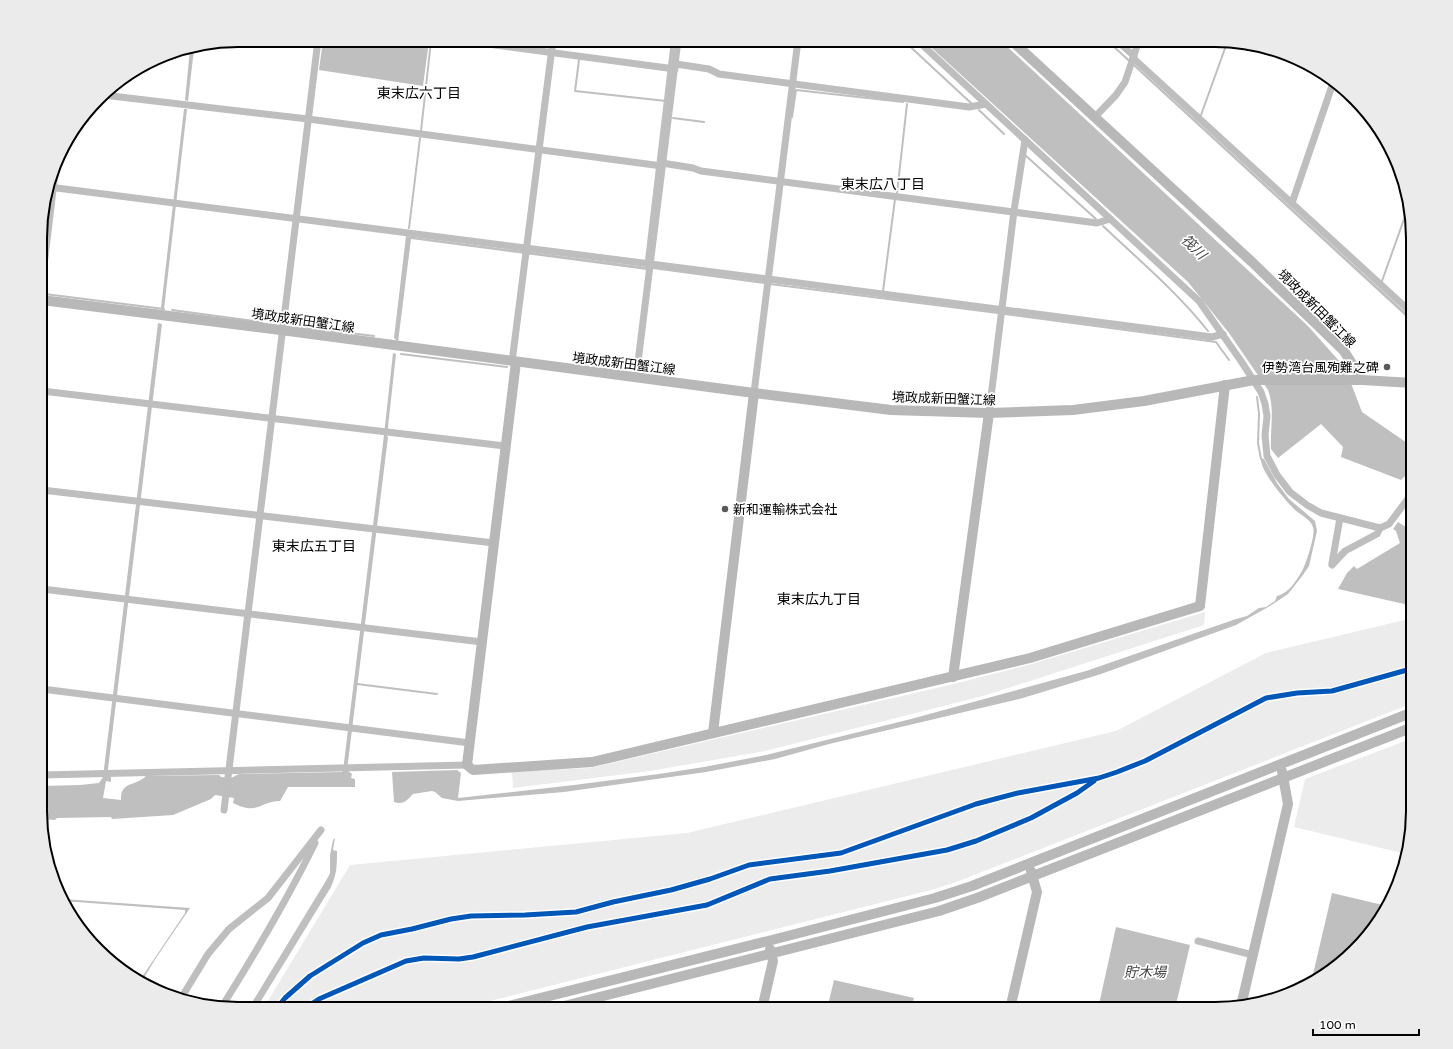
<svg xmlns="http://www.w3.org/2000/svg" width="1453" height="1049" font-family="'Varela Round','Noto Sans JP',sans-serif">
  <style>
    .green { fill: #ececec }
    .water { fill: #bfbfbf }
    .lines { fill: none; stroke-linecap: round; stroke-linejoin: round }
    .stream { stroke: #bfbfbf; stroke-width: 2 }
    .street { stroke: #bebebe; stroke-width: 7 }
    .secondary { stroke: #b8b8b8; stroke-width: 10 }
    .cycleway-casing { stroke: #fff; stroke-width: 8 }
    .cycleway { stroke: #0057b8; stroke-width: 5 }
    .poi-dot { fill: #595959; stroke: #fff; stroke-width: 1.5 }
    .labels { text-anchor: middle; stroke-width: 3.5; stroke-linejoin: round; paint-order: stroke }
    .street-label { font-size: 13px; fill: #000; stroke: #fff }
    .poi-label { font-size: 13px; fill: #000; stroke: #fff; text-anchor: end }
    .neighbourhood-label { font-size: 14px; fill: #000; stroke: #fff }
    .water-label { font-size: 14px; font-style: italic; fill: #444; stroke: #fff }
    .rim { fill: none; stroke: #000; stroke-width: 2 }
  </style>
  <rect width="100%" height="100%" fill="#fff"/>
  <!-- green -->
  <g class="green">
    <polygon points="1205,612 1204,625 983,696 765,751 650,771 513,788 512,772 590,768 954,684 1028,665"/>
    <polygon points="1413,618 1413,703 959,881 935,889 458,1009 263,1009 350,865 687,833 1116,731 1266,653"/>
    <polygon points="1413,738 1413,824 1406,854 1294,827 1305,779"/>
  </g>
  <!-- water -->
  <g class="water">
    <polygon points="323,40 420,40 429,41 423,86 319,70"/>
    <polygon points="671,40 675,40 648,260 645,260"/>
    <path d="M923 40H1000L1308 326 1340 362 1347 373 1362 412 1413 447V480L1405 476 1401 480 1341 457 1343 447 1321 424 1278 458 1271 449C1270 428 1275 409 1268 390L1229 333 1188 282Z"/>
    <polygon points="1105,40 1108,40 1413,319 1413,323"/>
    <polygon points="190,49 194,49 188,101 185,100"/>
    <polygon points="184,109 187,109 164,309 161,308"/>
    <polygon points="406,236 647,267 647,270 411,239 398,342 394,338"/>
    <path d="M158 323 162 324 107 777H111V782L106 781 103 798 121 800C121 797 121 792 123 790 126 783 139 784 146 776L219 775 221 777 231 778 239 774 342 772 343 771 384 435 393 353 396 354 387 436 388 437 347 770 352 774 351 778 355 779V787H288L280 801C259 801 259 816 233 803L234 798 215 795 211 799 173 815 112 819 111 817 57 818 55 820 42 819V786L80 785 99 783 103 777Z"/>
    <path d="M1261 458 1264 459 1277 483 1289 499 1315 521 1317 531 1309 566 1303 575 1288 594 1270 606 1236 625 1101 674 1023 698 829 744 775 759 706 772 564 792 458 801 442 798 435 792 432 791 413 794C406 801 404 805 394 802L392 772 457 770 461 773 458 798 574 785 659 774 704 767 766 755 911 719 1086 671 1236 619 1247 616 1259 608 1266 607 1275 601 1277 596C1289 593 1296 581 1302 571 1306 564 1316 534 1313 527 1311 520 1301 515 1295 510 1286 501 1259 470 1261 458Z"/>
    <polygon points="1411,519 1413,521 1413,606 1338,589 1347,573 1354,566 1357,569 1400,543 1396,531 1393,529 1398,522 1404,526 1407,525"/>
    <path d="M335 838 333 850 337 851C337 865 337 874 331 887L256 1009H248L327 879 330 873V855L333 840Z"/>
    <polygon points="1332,893 1387,906 1372,932 1345,960 1311,983"/>
    <polygon points="63,899 190,908 156,958 142,981 140,980 185,913 185,910 63,901"/>
    <polygon points="1116,927 1190,945 1175,1009 1098,1009"/>
    <polygon points="834,980 914,998 911,1009 827,1009"/>
  </g>
  <g class="lines">
    <!-- stream -->
    <g class="stream">
      <polyline points="903,40 972,104"/>
      <polyline points="579,60 575,91 666,101"/>
      <polyline points="979,110 1004,134"/>
      <polyline points="1201,115 1228,40"/>
      <polyline points="792,117 796,90 903,102"/>
      <polyline points="673,118 704,122"/>
      <polyline points="421,131 431,41"/>
      <polyline points="1025,155 1096,219"/>
      <polyline points="897,193 907,104"/>
      <path d="M1103 226C1139 260 1177 292 1208 331"/>
      <polyline points="409,228 420,138"/>
      <polyline points="653,268 765,283"/>
      <polyline points="1382,281 1408,208"/>
      <polyline points="770,284 998,313"/>
      <polyline points="883,291 895,199"/>
      <polyline points="45,294 164,309"/>
      <polyline points="172,310 262,322"/>
      <polyline points="1005,314 1216,342 1229,360"/>
      <polyline points="301,327 374,336"/>
      <polyline points="401,354 507,367"/>
      <polyline points="1257,397 1259,414 1258,443 1261,459"/>
      <polyline points="357,684 437,694"/>
    </g>
    <!-- street -->
    <g class="street">
      <polyline points="457,40 675,69"/>
      <polyline points="917,40 1199,301 1241,361 1261,392 1265,404 1267,416 1265,435 1267,456 1277,475 1290,492 1307,505 1321,513 1380,528"/>
      <polyline points="1116,40 1134,56"/>
      <polyline points="1133,58 1413,314"/>
      <polyline points="676,64 709,69 719,74 969,107 986,104"/>
      <polyline points="103,95 308,119 662,166"/>
      <polyline points="1095,117 1116,95 1125,82 1139,40"/>
      <polyline points="662,163 693,168 701,171 1097,223 1110,219"/>
      <polyline points="49,187 768,279 1212,337 1223,334"/>
      <polyline points="1292,203 1334,80"/>
      <polyline points="42,282 56,165"/>
      <polyline points="512,362 553,40"/>
      <polyline points="636,378 678,40"/>
      <polyline points="42,391 505,446"/>
      <polyline points="754,393 798,40"/>
      <polyline points="989,413 1014,211 1025,140"/>
      <polyline points="42,490 494,543"/>
      <polyline points="1332,563 1340,518"/>
      <polyline points="1332,565 1345,551 1377,534 1380,528 1389,524 1413,492"/>
      <polyline points="42,589 482,642"/>
      <polyline points="42,689 470,743"/>
      <polyline points="42,775 467,765"/>
      <polyline points="224,810 318,40"/>
      <polyline points="1198,941 1253,955"/>
      <polyline points="180,1000 208,954 229,929 268,898 321,830"/>
      <path d="M221 1008C255 954 287 900 315 843"/>
    </g>
    <!-- secondary -->
    <g class="secondary">
      <polyline points="42,300 281,330 754,393 891,410 989,413 1073,410 1144,401 1254,380 1362,380 1344,351 1314,322 1252,262 1011,40"/>
      <polyline points="516,362 467,765 473,770 592,762 1030,658 1200,606 1225,385"/>
      <polyline points="1362,380 1413,383"/>
      <polyline points="953,677 989,413"/>
      <polyline points="713,733 754,393"/>
      <polyline points="1241,1006 1288,804 1282,771"/>
      <polyline points="497,1009 768,941 935,898 972,886 1413,712"/>
      <polyline points="552,1009 939,911 977,898 1413,727"/>
      <polyline points="612,1009 619,1009"/>
      <polyline points="762,1009 773,961 770,949"/>
      <polyline points="1010,1009 1037,892 1031,871"/>
    </g>
    <defs>
      <g id="cycleway">
        <polyline points="276,1009 285,998 310,976 363,943 381,935 412,929 451,919 471,916 525,915 576,912 613,902 671,890 710,879 749,865 841,853 976,804 1018,793 1099,778 1117,772 1145,761 1266,698 1297,693 1332,691 1407,670 1413,672"/>
        <polyline points="304,1009 319,999 406,961 424,958 459,959 473,957 587,927 707,905 770,879 830,871 947,850 976,841 1031,818 1077,793 1094,781"/>
      </g>
    </defs>
    <!-- cycleway casing -->
    <use href="#cycleway" class="cycleway-casing"/>
    <!-- cycleway -->
    <use href="#cycleway" class="cycleway"/>
  </g>
  <!-- markers -->
  <g class="poi-dot">
    <circle cx="1387" cy="367" r="4"/>
    <circle cx="725" cy="509" r="4"/>
  </g>
  <g class="labels">
    <!-- street labels -->
    <g class="street-label">
      <text transform="translate(1317 308) rotate(45)" y="5">境政成新田蟹江線</text>
      <text transform="translate(303 320) rotate(8)" y="5">境政成新田蟹江線</text>
      <text transform="translate(624 363) rotate(7)" y="5">境政成新田蟹江線</text>
      <text transform="translate(944 398) rotate(2)" y="5">境政成新田蟹江線</text>
    </g>
    <!-- poi labels -->
    <g class="poi-label">
      <text x="1379" y="372">伊勢湾台風殉難之碑</text>
      <text x="733" y="514" text-anchor="start">新和運輸株式会社</text>
    </g>
    <!-- neighbourhood labels -->
    <g class="neighbourhood-label">
      <text x="419" y="98">東末広六丁目</text>
      <text x="883" y="189">東末広八丁目</text>
      <text x="314" y="551">東末広五丁目</text>
      <text x="819" y="604">東末広九丁目</text>
    </g>
    <!-- water labels -->
    <g class="water-label">
      <text transform="translate(1194 247) rotate(44)" y="5">筏川</text>
      <text x="1145" y="977">貯木場</text>
    </g>
  </g>
  <!-- crop -->
  <path d="M0 0H1453V1049H0ZM238 47H1215A191 191 0 0 1 1406 238V811A191 191 0 0 1 1215 1002H238A191 191 0 0 1 47 811V238A191 191 0 0 1 238 47Z" fill="#ebebeb" fill-rule="evenodd"/>
  <path class="rim" d="M238 47H1215A191 191 0 0 1 1406 238V811A191 191 0 0 1 1215 1002H238A191 191 0 0 1 47 811V238A191 191 0 0 1 238 47Z"/>
  <!-- scale -->
  <path d="M1313 1029v6h106v-6" fill="none" stroke="#000000" stroke-width="2"/>
  <text x="1319" y="1029" font-size="12" fill="#000000" stroke="#ffffff" stroke-width="3" paint-order="stroke">100 m</text>
</svg>
